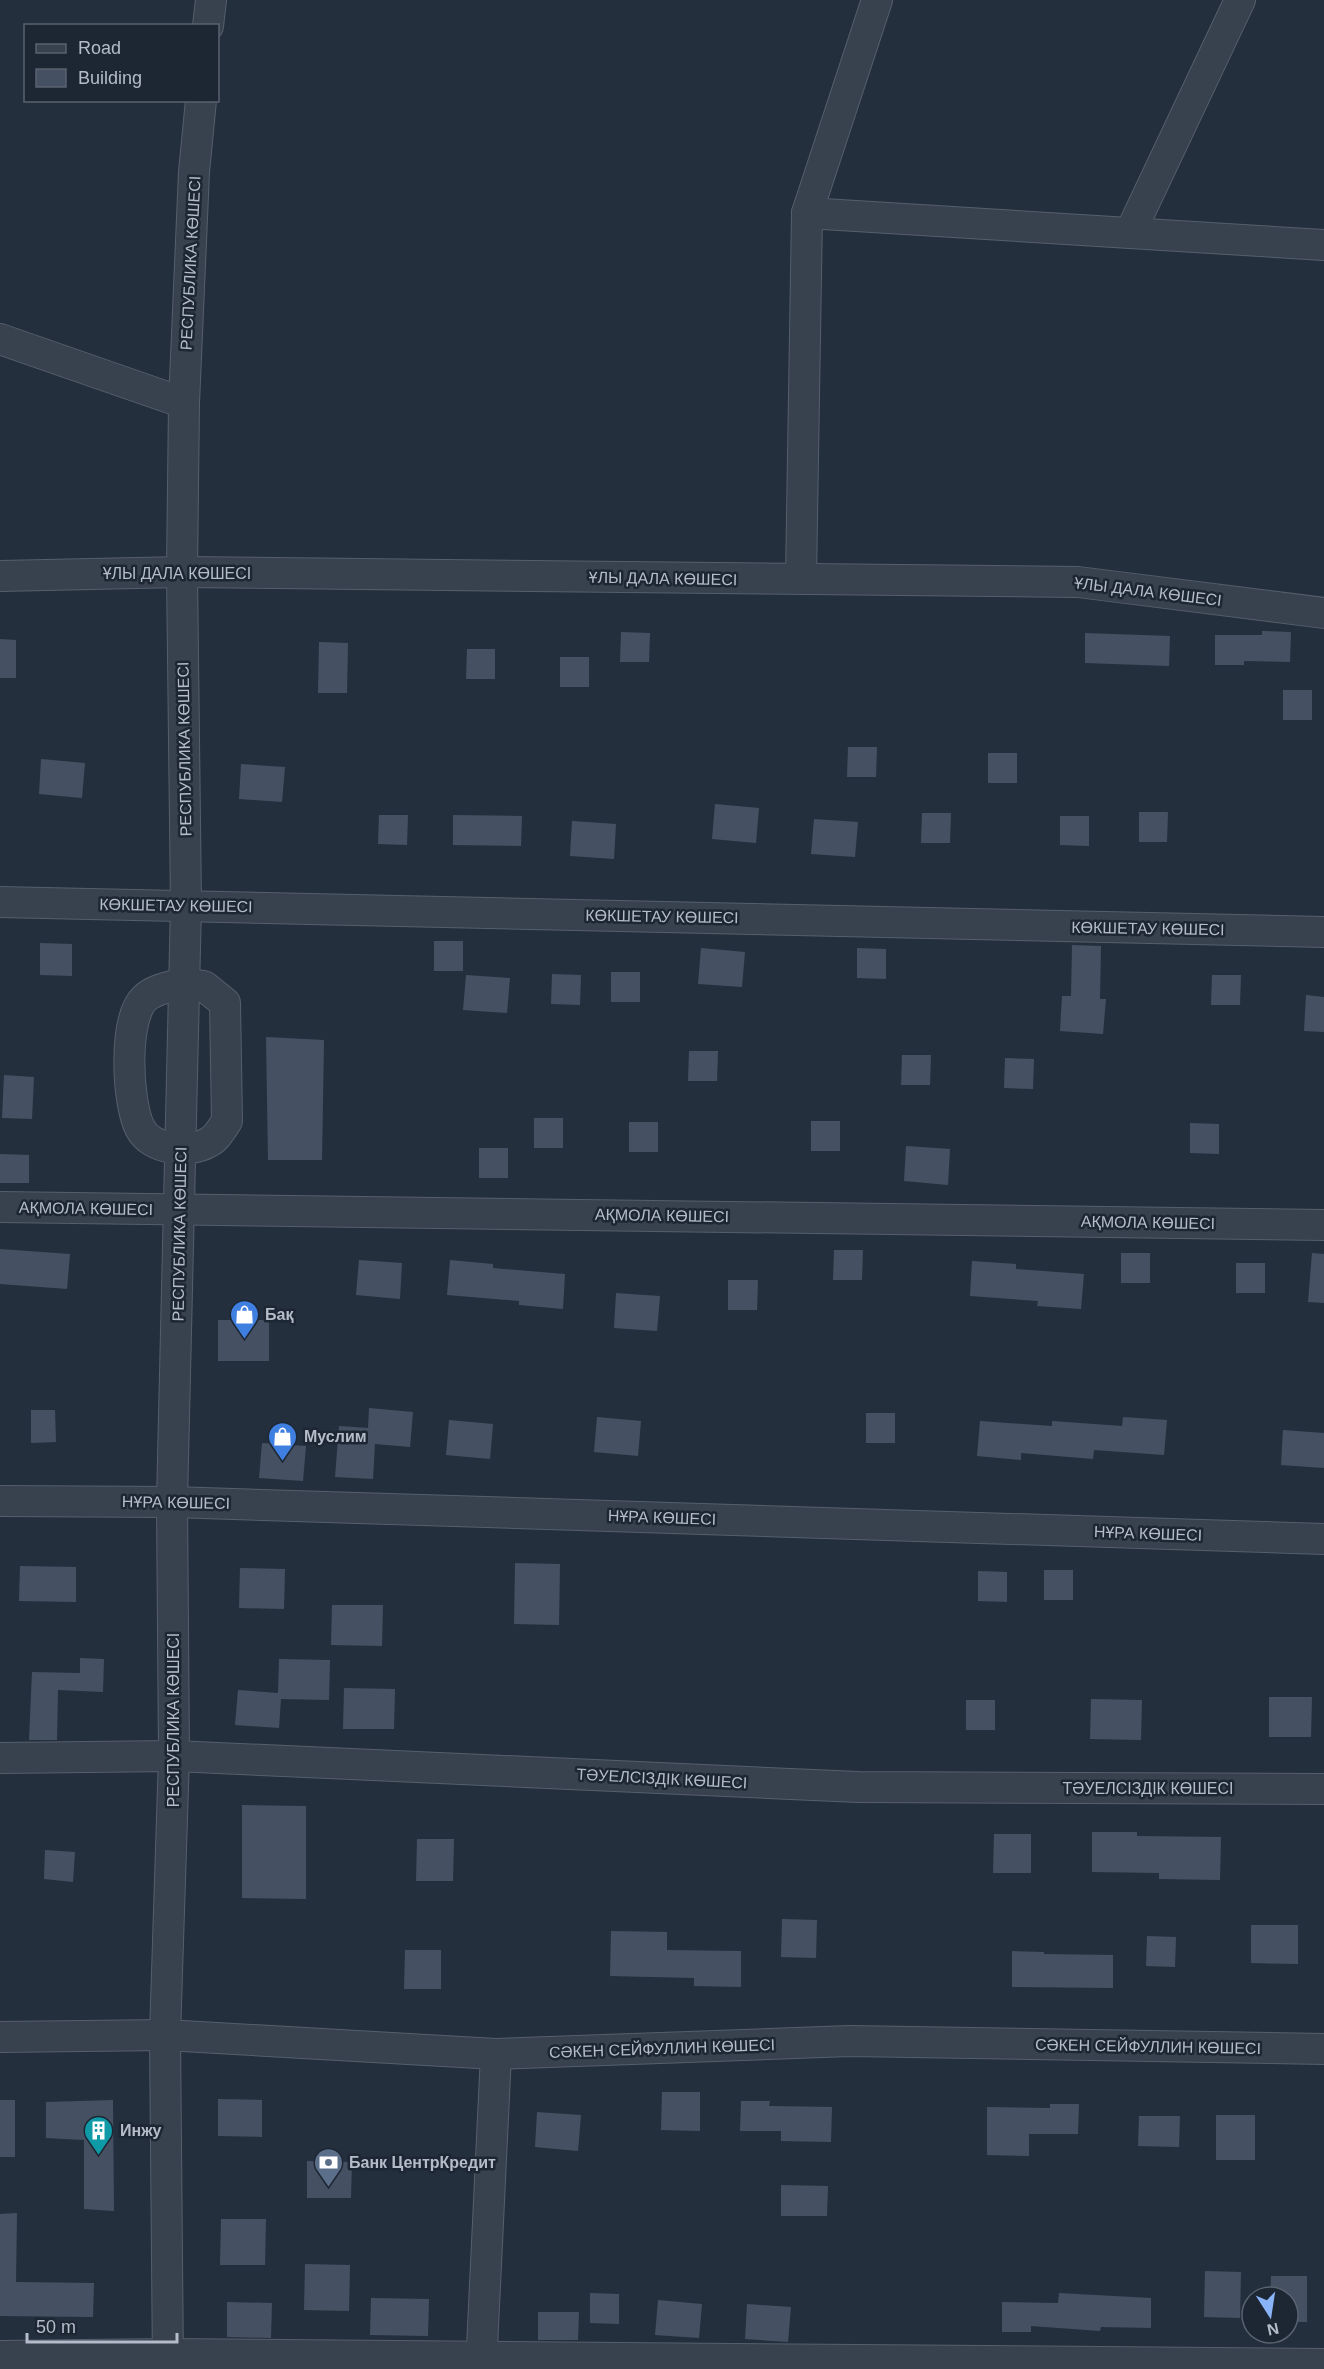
<svg xmlns="http://www.w3.org/2000/svg" width="1324" height="2369" font-family="Arial,sans-serif">
  <style>
    .building { fill: #455162 }
    .lines { fill: none; stroke-linecap: round; stroke-linejoin: round }
    .minor-casing { stroke: #565f6c; stroke-width: 32 }
    .minor { stroke: #38414e; stroke-width: 30 }
    .labels { text-anchor: middle; stroke-width: 5; stroke-linejoin: round; paint-order: stroke }
    .street-label { font-size: 16px; fill: #b4bcc9; stroke: #1d2633 }
    .poi-label { font-size: 16px; font-weight: bold; fill: #b4bcc9; stroke: #1d2633; text-anchor: start }
  </style>
  <rect width="100%" height="100%" fill="#242f3e"/>
  <!-- building -->
  <g class="building">
    <polygon points="1262,631 1291,632 1290,662 1244,661 1244,665 1215,665 1215,635 1262,635"/>
    <polygon points="621,632 650,633 649,662 620,662"/>
    <polygon points="1085,633 1170,636 1169,666 1085,663"/>
    <polygon points="0,639 16,640 16,678 0,678"/>
    <polygon points="319,642 348,643 347,693 318,693"/>
    <polygon points="467,649 495,649 495,679 466,679"/>
    <rect x="560" y="657" width="29" height="30"/>
    <rect x="1283" y="690" width="29" height="30"/>
    <polygon points="848,747 877,747 876,777 847,777"/>
    <rect x="988" y="753" width="29" height="30"/>
    <polygon points="41,759 85,763 82,798 39,794"/>
    <polygon points="241,764 285,767 282,802 239,799"/>
    <polygon points="715,804 759,808 756,843 712,839"/>
    <polygon points="1139,812 1168,812 1167,842 1139,842"/>
    <polygon points="922,813 951,813 950,843 921,843"/>
    <polygon points="379,815 408,815 407,845 378,844"/>
    <polygon points="453,815 522,816 521,846 453,845"/>
    <polygon points="1060,816 1089,816 1089,846 1060,845"/>
    <polygon points="814,819 858,822 855,857 811,854"/>
    <polygon points="572,821 616,824 614,859 570,856"/>
    <rect x="434" y="941" width="29" height="30"/>
    <polygon points="40,943 72,944 72,976 40,975"/>
    <polygon points="1072,945 1101,946 1100,999 1106,999 1103,1034 1060,1031 1062,996 1071,996"/>
    <polygon points="701,948 745,952 742,987 698,984"/>
    <polygon points="857,948 886,949 886,979 857,978"/>
    <rect x="611" y="972" width="29" height="30"/>
    <polygon points="552,974 581,975 580,1005 551,1004"/>
    <polygon points="466,975 510,978 507,1013 463,1010"/>
    <polygon points="1212,975 1241,975 1240,1005 1211,1005"/>
    <polygon points="1306,995 1324,997 1324,1032 1304,1031"/>
    <polygon points="266,1037 324,1040 322,1160 268,1160"/>
    <polygon points="689,1051 718,1051 717,1081 688,1081"/>
    <polygon points="902,1055 931,1055 930,1085 901,1085"/>
    <polygon points="1005,1058 1034,1059 1033,1089 1004,1088"/>
    <polygon points="4,1075 34,1077 32,1119 2,1118"/>
    <rect x="534" y="1118" width="29" height="30"/>
    <rect x="811" y="1121" width="29" height="30"/>
    <rect x="629" y="1122" width="29" height="30"/>
    <polygon points="1190,1123 1219,1124 1219,1154 1190,1153"/>
    <polygon points="906,1146 950,1149 948,1185 904,1181"/>
    <rect x="479" y="1148" width="29" height="30"/>
    <polygon points="0,1154 29,1155 29,1183 0,1183"/>
    <polygon points="0,1249 70,1254 67,1289 0,1284"/>
    <polygon points="834,1250 863,1250 862,1280 833,1280"/>
    <rect x="1121" y="1253" width="29" height="30"/>
    <polygon points="1312,1253 1324,1254 1324,1303 1308,1302"/>
    <polygon points="359,1260 402,1263 400,1299 356,1295"/>
    <polygon points="450,1260 493,1264 493,1268 565,1274 563,1309 519,1305 519,1301 447,1295"/>
    <polygon points="972,1261 1016,1264 1016,1269 1084,1274 1081,1309 1037,1306 1038,1301 970,1296"/>
    <rect x="1236" y="1263" width="29" height="30"/>
    <polygon points="728,1280 758,1280 757,1310 728,1310"/>
    <polygon points="616,1293 660,1296 657,1331 614,1328"/>
    <rect x="218" y="1320" width="51" height="41"/>
    <polygon points="369,1408 413,1412 410,1447 375,1444 373,1479 335,1477 339,1426 368,1428"/>
    <polygon points="31,1410 55,1410 56,1442 31,1443"/>
    <rect x="866" y="1413" width="29" height="30"/>
    <polygon points="597,1417 641,1421 638,1456 594,1452"/>
    <polygon points="1123,1417 1167,1420 1164,1455 1094,1450 1093,1459 1021,1453 1021,1460 977,1456 980,1421 1052,1426 1052,1421 1122,1426"/>
    <polygon points="449,1420 493,1424 490,1459 446,1455"/>
    <polygon points="1283,1430 1324,1433 1324,1468 1281,1465"/>
    <polygon points="262,1443 306,1446 303,1481 259,1478"/>
    <polygon points="515,1563 560,1564 559,1625 514,1624"/>
    <polygon points="20,1566 76,1567 76,1602 19,1601"/>
    <polygon points="240,1568 285,1569 284,1609 239,1608"/>
    <rect x="1044" y="1570" width="29" height="30"/>
    <polygon points="978,1571 1007,1572 1007,1602 978,1601"/>
    <polygon points="332,1605 383,1605 382,1646 331,1645"/>
    <polygon points="80,1658 104,1659 103,1692 58,1690 57,1740 29,1740 32,1672 80,1673"/>
    <polygon points="279,1659 330,1660 329,1700 281,1699 279,1728 235,1725 238,1690 278,1693"/>
    <polygon points="344,1688 395,1689 394,1729 343,1729"/>
    <polygon points="1269,1697 1312,1697 1311,1737 1269,1737"/>
    <polygon points="1091,1699 1142,1700 1141,1740 1090,1739"/>
    <rect x="966" y="1700" width="29" height="30"/>
    <polygon points="242,1805 306,1806 306,1899 242,1898"/>
    <polygon points="1092,1832 1137,1832 1137,1836 1221,1837 1220,1880 1159,1879 1159,1873 1092,1872"/>
    <polygon points="994,1834 1031,1834 1031,1873 993,1873"/>
    <polygon points="417,1839 454,1839 453,1881 416,1881"/>
    <polygon points="45,1850 75,1852 73,1882 44,1879"/>
    <polygon points="782,1919 817,1920 816,1958 781,1957"/>
    <polygon points="1251,1925 1298,1925 1298,1964 1251,1963"/>
    <polygon points="611,1931 667,1932 667,1950 741,1951 741,1987 694,1986 694,1978 610,1976"/>
    <polygon points="1147,1936 1176,1937 1175,1967 1146,1966"/>
    <polygon points="405,1950 441,1950 441,1989 404,1989"/>
    <polygon points="1012,1951 1044,1952 1044,1954 1113,1955 1113,1988 1012,1987"/>
    <polygon points="662,2092 700,2092 700,2131 661,2130"/>
    <polygon points="218,2099 262,2100 262,2137 218,2136"/>
    <rect x="0" y="2100" width="15" height="57"/>
    <polygon points="113,2100 114,2211 84,2209 84,2140 46,2138 46,2102"/>
    <polygon points="741,2101 770,2101 769,2106 832,2107 831,2142 781,2141 781,2131 740,2131"/>
    <polygon points="1050,2104 1079,2104 1078,2134 1029,2134 1029,2156 987,2155 987,2107 1050,2108"/>
    <polygon points="537,2112 581,2115 578,2151 535,2147"/>
    <rect x="1216" y="2115" width="39" height="45"/>
    <polygon points="1139,2116 1180,2116 1179,2147 1138,2146"/>
    <polygon points="307,2161 352,2162 351,2198 307,2198"/>
    <polygon points="781,2185 828,2186 827,2216 781,2216"/>
    <polygon points="17,2213 16,2282 94,2283 93,2317 0,2316 0,2214"/>
    <polygon points="221,2219 266,2219 265,2265 220,2265"/>
    <polygon points="305,2264 350,2265 349,2311 304,2310"/>
    <polygon points="1205,2271 1241,2272 1240,2318 1204,2317"/>
    <polygon points="1271,2276 1307,2276 1307,2322 1288,2322 1288,2297 1270,2297"/>
    <polygon points="590,2293 619,2294 619,2324 590,2323"/>
    <polygon points="1059,2293 1151,2298 1151,2328 1101,2327 1100,2331 1031,2326 1031,2332 1002,2332 1002,2302 1058,2303"/>
    <polygon points="371,2298 429,2299 428,2336 370,2335"/>
    <polygon points="658,2300 702,2304 699,2338 655,2335"/>
    <polygon points="227,2302 272,2303 271,2338 227,2337"/>
    <polygon points="747,2304 791,2307 788,2342 745,2339"/>
    <polygon points="538,2312 579,2312 578,2340 538,2340"/>
  </g>
  <g class="lines">
    <defs>
      <g id="minor">
        <polyline points="208,26 211,0"/>
        <polyline points="807,213 1324,245"/>
        <polyline points="1130,233 1240,0"/>
        <polyline points="0,339 184,403"/>
        <polyline points="0,576 182,572 1078,582 1324,613"/>
        <polyline points="801,579 807,213 877,0"/>
        <polyline points="0,902 1324,932"/>
        <path d="M183 983 204 986 225 1003 227 1121C222 1128 217 1138 209 1142 189 1154 151 1150 140 1128 127 1103 123 1018 145 998 155 989 170 987 183 983Z"/>
        <polyline points="0,1207 1324,1225"/>
        <polyline points="0,1501 172,1502 1324,1539"/>
        <polyline points="0,1758 174,1756 858,1787 1324,1789"/>
        <polyline points="0,2037 165,2035 496,2054 850,2041 1324,2049"/>
        <polyline points="0,2356 168,2354 1324,2364"/>
        <polyline points="168,2369 165,2035 174,1756 172,1502 186,905 182,572 184,403 194,172 201,100"/>
        <polyline points="481,2369 496,2054"/>
      </g>
    </defs>
    <!-- minor casing -->
    <use href="#minor" class="minor-casing"/>
    <!-- minor -->
    <use href="#minor" class="minor"/>
  </g>
  <!-- icons -->
  <defs>
    <symbol id="shop-pin" viewBox="-11 -11 22 30"><path d="M0 17L-7.5 6A9.5 9.5 0 1 1 7.5 6Z" fill="#3f7fe0" stroke="#1d2633"/><path d="M-5-2.5h2.3a2.7 3.5 0 0 1 5.4 0H5L5.5 6h-11ZM-1.5-2.5h3a1.5 2.3 0 0 0-3 0Z" fill="#fff"/></symbol>
    <symbol id="building-pin" viewBox="-11 -11 22 30"><path d="M0 17L-7.5 6A9.5 9.5 0 1 1 7.5 6Z" fill="#0f9aa8" stroke="#1d2633"/><path d="M-4-6H4V6H1V3H-1V6H-4ZM-2.5-4.3h1.7v1.8h-1.7ZM.8-4.3h1.7v1.8H.8ZM-2.5-1h1.7V.8h-1.7ZM.8-1h1.7V.8H.8Z" fill="#fff"/></symbol>
    <symbol id="bank-pin" viewBox="-11 -11 22 30"><path d="M0 17L-7.5 6A9.5 9.5 0 1 1 7.5 6Z" fill="#5c6f8a" stroke="#1d2633"/><path d="M-6-4H6V4H-6ZM0-2.3a2.3 2.3 0 1 0 0 4.6a2.3 2.3 0 1 0 0-4.6Z" fill="#fff"/></symbol>
  </defs>
  <g fill-rule="evenodd">
    <use href="#shop-pin" x="228" y="1298" width="33" height="45"/>
    <use href="#shop-pin" x="266" y="1420" width="33" height="45"/>
    <use href="#building-pin" x="82" y="2114" width="33" height="45"/>
    <use href="#bank-pin" x="312" y="2146" width="33" height="45"/>
  </g>
  <g class="labels">
    <!-- street labels -->
    <g class="street-label">
      <text transform="translate(190 263) rotate(-87)" y="6">РЕСПУБЛИКА КӨШЕСІ</text>
      <text x="177" y="579">ҰЛЫ ДАЛА КӨШЕСІ</text>
      <text transform="translate(663 578) rotate(1)" y="6">ҰЛЫ ДАЛА КӨШЕСІ</text>
      <text transform="translate(1148 591) rotate(7)" y="6">ҰЛЫ ДАЛА КӨШЕСІ</text>
      <text transform="translate(184 749) rotate(-91)" y="6">РЕСПУБЛИКА КӨШЕСІ</text>
      <text transform="translate(176 905) rotate(1)" y="6">КӨКШЕТАУ КӨШЕСІ</text>
      <text transform="translate(662 916) rotate(1)" y="6">КӨКШЕТАУ КӨШЕСІ</text>
      <text transform="translate(1148 928) rotate(1)" y="6">КӨКШЕТАУ КӨШЕСІ</text>
      <text transform="translate(86 1208) rotate(1)" y="6">АҚМОЛА КӨШЕСІ</text>
      <text transform="translate(662 1215) rotate(1)" y="6">АҚМОЛА КӨШЕСІ</text>
      <text transform="translate(1148 1222) rotate(1)" y="6">АҚМОЛА КӨШЕСІ</text>
      <text transform="translate(179 1234) rotate(-89)" y="6">РЕСПУБЛИКА КӨШЕСІ</text>
      <text transform="translate(176 1502) rotate(1)" y="6">НҰРА КӨШЕСІ</text>
      <text transform="translate(662 1517) rotate(2)" y="6">НҰРА КӨШЕСІ</text>
      <text transform="translate(1148 1533) rotate(2)" y="6">НҰРА КӨШЕСІ</text>
      <text transform="translate(173 1720) rotate(-90)" y="6">РЕСПУБЛИКА КӨШЕСІ</text>
      <text transform="translate(662 1778) rotate(3)" y="6">ТӘУЕЛСІЗДІК КӨШЕСІ</text>
      <text x="1148" y="1794">ТӘУЕЛСІЗДІК КӨШЕСІ</text>
      <text transform="translate(1148 2046) rotate(1)" y="6">СӘКЕН СЕЙФУЛЛИН КӨШЕСІ</text>
      <text transform="translate(662 2048) rotate(-2)" y="6">СӘКЕН СЕЙФУЛЛИН КӨШЕСІ</text>
    </g>
    <!-- poi labels -->
    <g class="poi-label">
      <text x="265" y="1320">Бақ</text>
      <text x="304" y="1442">Муслим</text>
      <text x="120" y="2136">Инжу</text>
      <text x="349" y="2168">Банк ЦентрКредит</text>
    </g>
  </g>
  <!-- legend -->
  <rect x="24" y="24" width="195" height="78" fill="#1d2633" stroke="#59626f" stroke-width="1.5"/>
  <rect x="36" y="44" width="30" height="9" fill="#38414e" stroke="#59626f" stroke-width="1.5"/>
  <text x="78" y="54" font-size="18" fill="#b4bcc9">Road</text>
  <rect x="36" y="69" width="30" height="18" fill="#455162" stroke="#59626f" stroke-width="1.5"/>
  <text x="78" y="84" font-size="18" fill="#b4bcc9">Building</text>
  <!-- north arrow -->
  <g transform="translate(1270 2315) rotate(168)"><circle r="28" fill="#1d2633" stroke="#59626f" stroke-width="1.5"/>
  <path d="M0-4.5L10 22L0 15L-10 22Z" fill="#8ab4f8"/>
  <text y="-9" font-size="16" font-weight="bold" text-anchor="middle" fill="#b4bcc9">N</text>
  </g>
  <!-- scale -->
  <path d="M27 2333v9h150v-9" fill="none" stroke="#b4bcc9" stroke-width="3"/>
  <text x="36" y="2333" font-size="18" fill="#b4bcc9" stroke="#1d2633" stroke-width="4.5" paint-order="stroke">50 m</text>
</svg>
